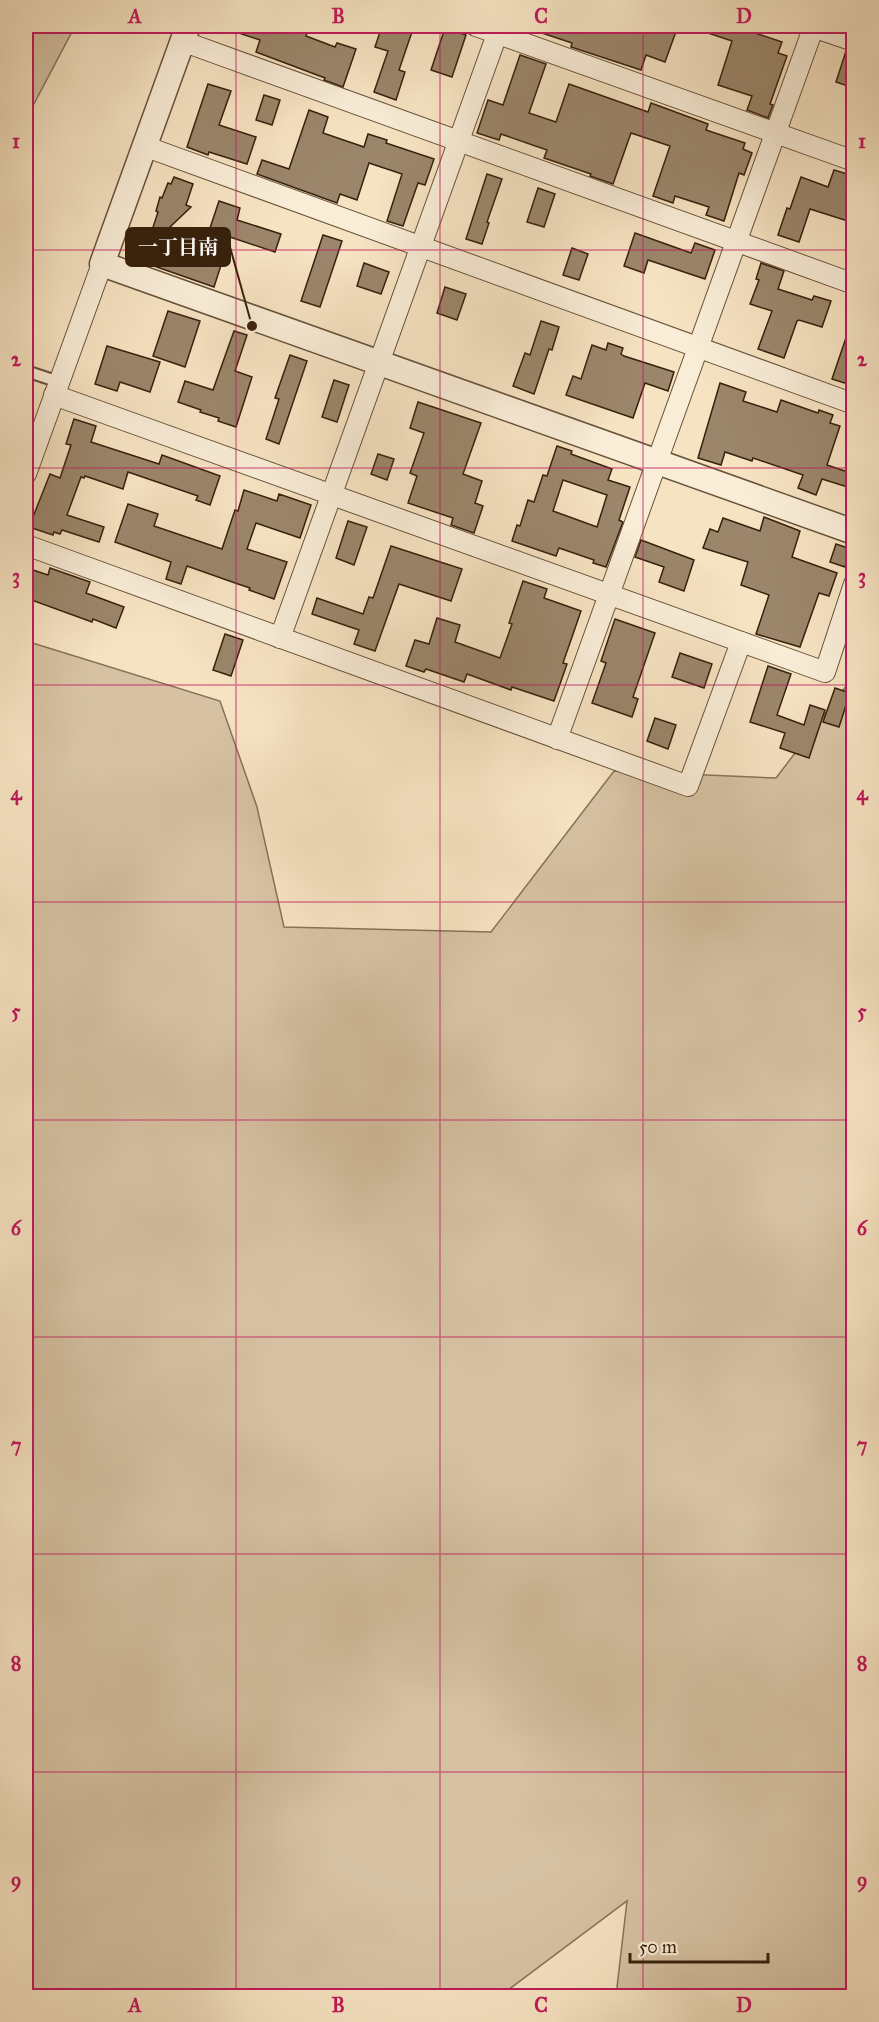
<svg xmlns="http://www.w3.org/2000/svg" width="879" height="2022" font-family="'IM FELL Great Primer','Noto Serif JP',serif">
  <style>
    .green { fill: #d6c2a3; stroke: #877258; stroke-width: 1.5 }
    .building { fill: #9b866b; stroke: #38210c; stroke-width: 1.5; fill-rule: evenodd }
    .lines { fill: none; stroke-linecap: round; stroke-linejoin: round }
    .service-casing { stroke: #68523a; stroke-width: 14 }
    .minor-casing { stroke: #68523a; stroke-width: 22 }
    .tertiary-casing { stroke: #68523a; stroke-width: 27 }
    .service { stroke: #f9edd7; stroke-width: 10 }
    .minor { stroke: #f9edd7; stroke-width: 20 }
    .tertiary { stroke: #f9edd7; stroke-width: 24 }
    .grid { fill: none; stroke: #c2185b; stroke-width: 1.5; stroke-opacity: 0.55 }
    .leader { fill: none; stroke: #38210c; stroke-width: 2 }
    .callout-dot { fill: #38210c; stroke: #f9edd7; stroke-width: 2 }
    .callout { fill: #38210c; stroke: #38210c; stroke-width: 2 }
    .callout-label { font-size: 20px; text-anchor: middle; font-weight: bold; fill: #fff }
    .neatline { fill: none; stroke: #c2185b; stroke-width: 2 }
    .grid-label { font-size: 20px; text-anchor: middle; font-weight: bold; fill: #c2185b }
  </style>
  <rect width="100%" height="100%" fill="#f6e3c2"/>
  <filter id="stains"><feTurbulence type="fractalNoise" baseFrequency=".00333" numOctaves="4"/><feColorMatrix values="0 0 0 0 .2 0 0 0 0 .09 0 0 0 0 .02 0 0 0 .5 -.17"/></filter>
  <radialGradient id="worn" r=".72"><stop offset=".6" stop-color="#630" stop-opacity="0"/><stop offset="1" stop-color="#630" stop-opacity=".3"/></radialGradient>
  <!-- green -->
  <g class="green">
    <polygon points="26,26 75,26 26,119"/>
    <polygon points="26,641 220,701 257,807 284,927 491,932 614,771 776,778 853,677 853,1996 616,1996 627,1901 500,1996 26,1996"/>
  </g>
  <!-- building -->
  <g class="building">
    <polygon points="225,26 297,26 295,29 307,33 306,36 335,47 337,43 356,49 343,87 324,80 325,78 256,52 260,40 224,28"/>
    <polygon points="382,26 414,26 399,70 405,72 396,100 374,92 388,51 375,47"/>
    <polygon points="528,26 678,26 665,62 646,55 641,70 571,47 572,43 527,28"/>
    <polygon points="693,26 734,26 782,42 778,53 787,56 770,104 773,105 768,118 747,110 752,96 718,85 732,41 693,28"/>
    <polygon points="445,28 466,35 452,77 431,70"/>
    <polygon points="846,51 854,53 854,88 836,82"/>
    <polygon points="520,55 546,64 529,113 556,122 569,84 648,112 651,103 708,124 706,130 745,143 743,149 752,153 744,175 739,173 724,221 706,215 709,207 675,196 673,203 653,196 670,146 631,133 613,184 590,176 591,174 544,158 547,150 501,134 499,140 477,133 488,100 503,105"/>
    <polygon points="208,84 231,91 219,125 256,137 247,164 209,152 208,155 187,147"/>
    <polygon points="264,95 280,100 272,125 256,120"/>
    <polygon points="309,110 328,117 323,133 364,147 368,134 387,140 386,143 434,159 425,185 418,183 403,226 387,221 402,174 369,163 357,200 340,194 337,203 257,174 262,160 289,169"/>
    <polygon points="834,170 854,176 854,223 810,209 799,242 778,235 787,208 790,209 801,177 828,187"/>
    <polygon points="487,174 502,179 487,222 489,223 482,244 466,239"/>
    <polygon points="174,177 193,184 186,205 191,207 170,227 206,240 219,201 240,208 237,220 281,234 275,252 230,237 214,287 154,266 158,253 147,249 145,252 158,212 156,211 160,197 162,198 168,183 171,184"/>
    <polygon points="538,188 555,194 544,227 527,222"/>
    <polygon points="635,233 691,253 695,243 715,250 705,279 648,260 644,273 624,266"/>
    <polygon points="323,235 342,241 320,307 301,301"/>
    <polygon points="572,248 588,254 579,280 563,275"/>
    <polygon points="364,263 389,272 381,294 357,286"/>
    <polygon points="761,263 784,271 778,289 812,300 814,296 831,301 822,327 799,320 797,321 784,358 758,349 772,311 750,304 759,280 756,279"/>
    <polygon points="445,287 466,294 457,320 437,313"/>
    <polygon points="168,311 200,321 185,367 153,356"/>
    <polygon points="541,321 559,327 552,350 549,349 534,394 513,386 525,353 530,355"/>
    <polygon points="851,323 854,323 854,386 832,379"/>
    <polygon points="234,331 247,335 235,371 252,377 236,427 218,421 219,418 200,412 201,410 178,402 185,381 213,390"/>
    <polygon points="608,343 623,348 621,354 624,356 674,372 668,391 645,383 633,418 566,395 573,376 581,379 592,345 606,350"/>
    <polygon points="107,346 160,362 150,392 120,382 117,391 95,384"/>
    <polygon points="290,355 307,361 279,444 266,439 279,399 275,398"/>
    <polygon points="334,380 349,385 337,422 322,417"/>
    <polygon points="720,383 746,392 743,401 777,412 781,400 818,413 819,410 833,415 830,423 840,426 827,465 854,474 854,489 822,479 816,495 798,488 803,475 753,458 752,461 725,452 721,465 698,458"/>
    <polygon points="418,402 481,423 463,474 482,481 475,503 483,506 474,533 451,525 453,518 408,503 417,476 410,473 424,433 410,428"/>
    <polygon points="74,419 96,426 91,442 159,464 162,455 220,476 210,505 196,500 198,496 128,472 123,489 85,476 84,478 81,477 67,515 104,527 99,542 62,530 60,534 54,532 53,535 29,527 50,474 60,478 71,445 66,444"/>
    <path d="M557 446 572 451 571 454 612 469 608 480 630 487 619 520 623 522 606 567 593 563 594 560 559 548 556 556 512 541 517 525 520 526 528 500 534 502 543 475 547 476ZM563 480 607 495 597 527 553 511Z"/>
    <polygon points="378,454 394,459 387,480 371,474"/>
    <polygon points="244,490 277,501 279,494 311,505 300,538 256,523 247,549 287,562 274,599 249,590 250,588 238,584 187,566 181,584 166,579 171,562 115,542 128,504 158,514 154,526 222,549 235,510 238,511"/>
    <polygon points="764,517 800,531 792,557 837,573 829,596 819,593 800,647 756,634 769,595 741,585 748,562 703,548 710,529 718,532 723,518 760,531"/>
    <polygon points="348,521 367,527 354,565 336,558"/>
    <polygon points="641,540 694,560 684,591 659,582 664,567 635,557"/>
    <polygon points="836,544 851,549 845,567 830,562"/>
    <polygon points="391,546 462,569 451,601 399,584 375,651 354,644 359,630 312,614 317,598 363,614 369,597 373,598"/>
    <polygon points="50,568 90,582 86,593 124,607 116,628 93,619 92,622 26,598 26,580 30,569 48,575"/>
    <polygon points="523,581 547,589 544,598 581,611 563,663 567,664 554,701 512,687 511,690 467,674 464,682 426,669 424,672 406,666 415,640 429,644 437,618 460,625 455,642 500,658 512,624 509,623"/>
    <polygon points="615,619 655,633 633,697 638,699 632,717 592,703 606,663 601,661"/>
    <polygon points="225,634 243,640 231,676 213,670"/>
    <polygon points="680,653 712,664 704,688 672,677"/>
    <polygon points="768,666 791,674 777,715 804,725 810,705 825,710 809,758 780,748 785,733 750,722"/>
    <polygon points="835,688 850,693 839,727 823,722"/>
    <polygon points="655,718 676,725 668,749 647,741"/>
  </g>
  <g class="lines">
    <defs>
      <polyline id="service" points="26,371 59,382"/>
      <g id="minor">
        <polyline points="476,26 854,161"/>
        <polyline points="810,26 854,41"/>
        <polyline points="182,41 854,284"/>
        <polyline points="144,146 854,404"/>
        <polyline points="54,395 825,672 854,584"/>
        <polyline points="26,474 102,264"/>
        <polyline points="26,545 688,786 741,642"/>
        <polyline points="280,638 500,26"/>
        <polyline points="557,739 814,26"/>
      </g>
      <polyline id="tertiary" points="188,26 102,264 854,532"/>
    </defs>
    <!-- service casing -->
    <use href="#service" class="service-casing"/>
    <!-- minor casing -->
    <use href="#minor" class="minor-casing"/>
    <!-- tertiary casing -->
    <use href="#tertiary" class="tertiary-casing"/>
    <!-- service -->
    <use href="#service" class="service"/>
    <!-- minor -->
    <use href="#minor" class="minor"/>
    <!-- tertiary -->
    <use href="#tertiary" class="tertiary"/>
  </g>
  <!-- grid -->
  <path class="grid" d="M236 26V1996M440 26V1996M643 26V1996M26 250H854M26 468H854M26 685H854M26 902H854M26 1120H854M26 1337H854M26 1554H854M26 1772H854"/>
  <!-- callouts -->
  <path class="leader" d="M252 326L230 247"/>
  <circle class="callout-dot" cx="252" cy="326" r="6"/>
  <rect class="callout" x="126" y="228" width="104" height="38" rx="6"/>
  <g class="callout-label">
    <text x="178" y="254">一丁目南</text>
  </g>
  <!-- margin -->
  <rect width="879" height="2022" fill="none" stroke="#f6e3c2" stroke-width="66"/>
  <!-- scale -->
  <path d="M630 1953v9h138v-9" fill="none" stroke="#38210c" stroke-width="3"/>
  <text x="639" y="1953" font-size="18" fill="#38210c" stroke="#f9edd7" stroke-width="4.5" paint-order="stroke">50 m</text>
  <rect x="33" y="33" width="813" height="1956" class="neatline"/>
  <g class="grid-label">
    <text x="135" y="23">A</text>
    <text x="338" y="23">B</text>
    <text x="541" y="23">C</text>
    <text x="744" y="23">D</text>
    <text x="16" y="148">1</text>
    <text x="862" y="148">1</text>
    <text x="16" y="366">2</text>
    <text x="862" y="366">2</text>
    <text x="16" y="583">3</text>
    <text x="862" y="583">3</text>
    <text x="16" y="800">4</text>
    <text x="862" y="800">4</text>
    <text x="16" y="1018">5</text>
    <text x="862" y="1018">5</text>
    <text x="16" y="1235">6</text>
    <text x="862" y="1235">6</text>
    <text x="16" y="1452">7</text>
    <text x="862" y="1452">7</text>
    <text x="16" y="1670">8</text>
    <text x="862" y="1670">8</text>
    <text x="16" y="1887">9</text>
    <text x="862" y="1887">9</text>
    <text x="135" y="2012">A</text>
    <text x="338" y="2012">B</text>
    <text x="541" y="2012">C</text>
    <text x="744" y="2012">D</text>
  </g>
  <rect width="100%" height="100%" filter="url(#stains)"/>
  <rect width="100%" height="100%" fill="url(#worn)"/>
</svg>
